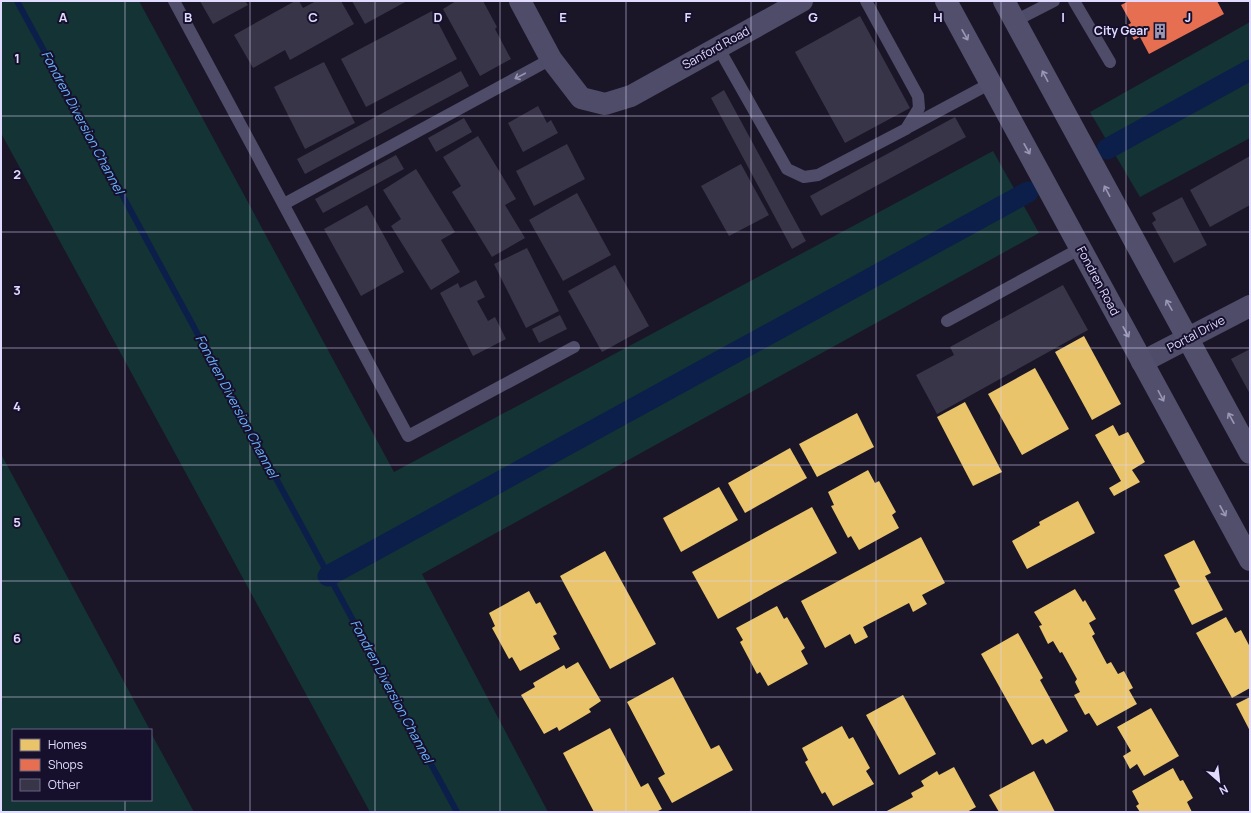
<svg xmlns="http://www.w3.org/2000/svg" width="1251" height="813" font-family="Manrope,sans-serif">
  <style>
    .green { fill: #143335 }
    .homes { fill: #e9c46a }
    .shops { fill: #e76f51 }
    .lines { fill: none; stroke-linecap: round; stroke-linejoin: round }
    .stream { stroke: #0b1f4a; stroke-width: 6 }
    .canal { stroke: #0b1f4a; stroke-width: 21 }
    .building { fill: #393548 }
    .service { stroke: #4e4c68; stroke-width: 12 }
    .minor { stroke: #4e4c68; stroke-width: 22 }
    .tertiary { stroke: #4e4c68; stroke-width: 22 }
    .secondary { stroke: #524f6d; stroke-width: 22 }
    .oneway { stroke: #9a96b6 }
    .oneway2 { stroke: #9894b4 }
    .grid { fill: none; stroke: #e1dcff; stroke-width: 1; stroke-opacity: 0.55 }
    .labels { text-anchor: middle; stroke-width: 4; stroke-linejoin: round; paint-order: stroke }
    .poi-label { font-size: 12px; font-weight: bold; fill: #e1dcff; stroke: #16102d; text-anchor: end }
    .street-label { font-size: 12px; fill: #e1dcff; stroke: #16102d }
    .water-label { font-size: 13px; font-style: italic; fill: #6ab6ff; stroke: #16102d }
    .grid-label { font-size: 13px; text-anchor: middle; font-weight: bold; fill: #e1dcff; stroke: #16102d; stroke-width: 4; stroke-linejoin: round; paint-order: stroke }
  </style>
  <rect width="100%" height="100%" fill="#1a1627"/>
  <!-- green -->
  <g class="green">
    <polygon points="1,1 139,1 394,472 993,151 1039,233 422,574 548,812 370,812 1,133"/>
    <polygon points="1250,22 1250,138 1140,197 1090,112"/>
    <polygon points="1,454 150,730 13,730 13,800 151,800 151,733 194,812 1,812"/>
  </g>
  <!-- homes -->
  <g class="homes">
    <polygon points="1084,336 1121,404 1092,420 1055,352"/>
    <polygon points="1035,368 1069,429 1022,455 988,394"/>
    <polygon points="965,402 1002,472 973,486 937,417"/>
    <polygon points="857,413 874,447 817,477 799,444"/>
    <polygon points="1113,425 1119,436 1128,432 1145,462 1132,470 1140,482 1114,496 1109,488 1121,481 1095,435"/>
    <polygon points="790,448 807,478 745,513 728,483"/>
    <polygon points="868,470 875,483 879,481 896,512 892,515 899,528 859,550 851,536 848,538 831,506 834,505 828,492"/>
    <polygon points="719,487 738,520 681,552 663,518"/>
    <polygon points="1078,501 1095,533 1027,569 1012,541 1040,525 1039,522"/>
    <polygon points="812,507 837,553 718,619 692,572"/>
    <polygon points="921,537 945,583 922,595 927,604 913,612 909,603 863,627 868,637 855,644 850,634 825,648 801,601"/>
    <polygon points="1194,540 1211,573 1205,576 1223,610 1192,625 1174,590 1180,587 1164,555"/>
    <polygon points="605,551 656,644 610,669 560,576"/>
    <polygon points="1075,589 1083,602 1085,600 1096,619 1089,623 1095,634 1092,636 1107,664 1111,662 1118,674 1124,671 1133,688 1129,690 1137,704 1097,726 1089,713 1085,715 1074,695 1080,692 1075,682 1077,679 1062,652 1060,653 1053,641 1048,644 1039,626 1042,625 1034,612"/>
    <polygon points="529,591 536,604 540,602 557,634 553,636 560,649 520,671 512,657 509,659 492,628 495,626 489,613"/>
    <polygon points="777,606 784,619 787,617 805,648 801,651 808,664 768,686 760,672 757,674 740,642 743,640 736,628"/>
    <polygon points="1226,617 1235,633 1241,630 1250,647 1250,688 1232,698 1196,633"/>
    <polygon points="1018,633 1043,678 1040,680 1068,731 1046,744 1043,739 1032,745 981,654"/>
    <polygon points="578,662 601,701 589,709 591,712 559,731 557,727 544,734 521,695 535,687 533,683 564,665 566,669"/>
    <polygon points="673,677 711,749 719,745 733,770 672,803 658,778 665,774 627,702"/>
    <polygon points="903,695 936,754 899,775 866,715"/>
    <polygon points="1250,697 1250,731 1236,704"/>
    <polygon points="1151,708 1179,756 1144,776 1137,764 1130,769 1123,756 1131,751 1117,727"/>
    <polygon points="842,726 849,739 853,737 870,768 866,771 874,784 833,806 825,792 822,794 805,762 808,760 802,748"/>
    <polygon points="610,728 641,787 648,783 662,809 656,812 594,812 563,753"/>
    <polygon points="954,767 976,807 967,812 885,812 913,797 911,793 924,786 921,781 937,771 939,775"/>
    <polygon points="1173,768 1180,781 1183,780 1193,798 1187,802 1192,812 1140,812 1136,806 1139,804 1132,791"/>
    <polygon points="1034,771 1055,812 999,812 989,795"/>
  </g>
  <!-- shops -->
  <polygon class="shops" points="1129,1 1217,1 1224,14 1149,54 1140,37 1134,40 1126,26 1131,23 1121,5"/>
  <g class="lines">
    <!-- stream -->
    <polyline class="stream" points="17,1 457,812"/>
    <!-- canal -->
    <g class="canal">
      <polyline points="1107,149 1250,70"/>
      <polyline points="328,576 1028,192"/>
    </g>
  </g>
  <!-- building -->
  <g class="building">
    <polygon points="200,1 245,1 248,5 213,24"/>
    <polygon points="295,1 299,1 303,8 316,1 341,1 354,24 290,60 285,50 253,68 234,35"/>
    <polygon points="352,1 407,1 365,24"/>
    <polygon points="456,1 483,1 497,27 495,29 511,59 480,76 443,9"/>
    <polygon points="432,11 457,59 366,107 341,59"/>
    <polygon points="860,16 910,108 845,143 795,52"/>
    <polygon points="324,62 355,123 305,149 274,87"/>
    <polygon points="461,71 469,86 305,174 297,159"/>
    <polygon points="724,90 806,241 792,249 711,98"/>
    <polygon points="538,106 547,123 551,120 558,133 523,152 508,123"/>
    <polygon points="955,117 966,137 821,216 810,196"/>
    <polygon points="464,118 472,132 436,152 428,138"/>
    <polygon points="478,136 516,199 505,205 525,238 492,257 452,192 461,186 443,157"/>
    <polygon points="567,144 585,179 534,206 516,171"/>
    <polygon points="396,155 404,169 323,213 315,199"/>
    <polygon points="1250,156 1250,205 1210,227 1190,190"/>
    <polygon points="741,164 769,215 729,236 701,186"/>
    <polygon points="416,169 455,232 441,240 460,272 431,290 391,226 401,219 383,190"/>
    <polygon points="577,193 611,255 563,281 529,220"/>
    <polygon points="1182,197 1207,245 1174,263 1152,223 1156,220 1152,213"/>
    <polygon points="367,205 404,272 361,296 324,229"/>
    <polygon points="527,248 559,311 526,328 494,264"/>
    <polygon points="615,265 649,326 602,352 568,291"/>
    <polygon points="476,280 485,297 477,301 488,321 495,317 506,339 473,356 440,293 458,283 460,288"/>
    <polygon points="1063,285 1088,330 937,414 916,375 954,355 950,347"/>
    <polygon points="560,315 567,329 539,343 532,329"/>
    <polygon points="1250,349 1250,394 1231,359"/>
  </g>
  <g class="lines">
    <!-- service -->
    <g class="service">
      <polyline points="174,1 408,436 574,347"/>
      <polyline points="1074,1 1110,62"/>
      <polyline points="1015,21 1054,1"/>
      <polyline points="718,47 787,169 804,177 818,175 906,129 919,108 918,96 866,1"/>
      <polyline points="909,127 991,83"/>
      <polyline points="284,204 551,59"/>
      <polyline points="947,321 1081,248"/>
    </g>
    <!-- minor -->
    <polyline class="minor" points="520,1 551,59 581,98 605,104 631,96 802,1"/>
    <!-- tertiary -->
    <polyline class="tertiary" points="1142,362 1250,306"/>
    <!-- secondary -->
    <g class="secondary">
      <polyline points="946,1 1250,560"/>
      <polyline points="1004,1 1250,453"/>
    </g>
  </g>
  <!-- one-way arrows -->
  <defs><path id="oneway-shaft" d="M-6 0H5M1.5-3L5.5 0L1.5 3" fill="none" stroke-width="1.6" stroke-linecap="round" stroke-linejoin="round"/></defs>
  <g class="oneway">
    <use href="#oneway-shaft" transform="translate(965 35) rotate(61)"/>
    <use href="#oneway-shaft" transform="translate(1045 76) rotate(-118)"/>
    <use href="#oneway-shaft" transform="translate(1027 149) rotate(61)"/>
    <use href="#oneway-shaft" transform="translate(1107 191) rotate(-118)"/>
    <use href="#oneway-shaft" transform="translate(1169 305) rotate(-120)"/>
    <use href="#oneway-shaft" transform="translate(1126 332) rotate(61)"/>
    <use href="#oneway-shaft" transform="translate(1161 396) rotate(62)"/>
    <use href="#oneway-shaft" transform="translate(1231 418) rotate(-119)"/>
    <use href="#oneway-shaft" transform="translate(1223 511) rotate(61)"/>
  </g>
  <use class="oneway2" href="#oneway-shaft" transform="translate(520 76) rotate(152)"/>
  <!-- grid -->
  <path class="grid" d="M125 1V730M250 1V812M375 1V812M500 1V812M626 1V812M751 1V812M876 1V812M1001 1V812M1126 1V812M1 116H1250M1 232H1250M1 348H1250M1 465H1250M1 581H1250M1 697H1250M125 800V812"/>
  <!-- icons -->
  <defs>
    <symbol id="building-bare" viewBox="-9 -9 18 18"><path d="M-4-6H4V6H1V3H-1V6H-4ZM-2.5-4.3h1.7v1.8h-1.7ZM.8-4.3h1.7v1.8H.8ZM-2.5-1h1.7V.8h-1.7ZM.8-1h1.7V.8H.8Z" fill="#9b97b3" stroke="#16102d" stroke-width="2.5" paint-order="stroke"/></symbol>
  </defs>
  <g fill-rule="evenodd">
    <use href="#building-bare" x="1149" y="20" width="22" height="22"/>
  </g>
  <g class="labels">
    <!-- poi labels -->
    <g class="poi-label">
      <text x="1148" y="35">City Gear</text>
    </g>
    <!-- street labels -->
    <g class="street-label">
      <text transform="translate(716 48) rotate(-29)" y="4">Sanford Road</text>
      <text transform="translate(1098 281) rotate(62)" y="4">Fondren Road</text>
      <text transform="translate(1196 334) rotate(-28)" y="4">Portal Drive</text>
    </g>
    <!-- water labels -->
    <g class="water-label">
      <text transform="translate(83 122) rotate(62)" y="5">Fondren Diversion Channel</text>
      <text transform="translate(237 406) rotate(62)" y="5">Fondren Diversion Channel</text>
      <text transform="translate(392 691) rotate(62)" y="5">Fondren Diversion Channel</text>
    </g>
  </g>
  <g class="grid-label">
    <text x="63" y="22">A</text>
    <text x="188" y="22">B</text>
    <text x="313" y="22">C</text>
    <text x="438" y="22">D</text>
    <text x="563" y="22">E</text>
    <text x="688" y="22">F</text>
    <text x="813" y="22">G</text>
    <text x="938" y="22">H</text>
    <text x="1063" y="22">I</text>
    <text x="1188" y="22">J</text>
    <text x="17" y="63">1</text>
    <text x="17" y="179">2</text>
    <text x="17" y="295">3</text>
    <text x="17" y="411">4</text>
    <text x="17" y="527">5</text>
    <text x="17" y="643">6</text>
  </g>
  <!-- border -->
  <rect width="1251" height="813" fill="none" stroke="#e1dcff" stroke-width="4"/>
  <!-- legend -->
  <rect x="12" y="729" width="140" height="72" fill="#16102d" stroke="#676281"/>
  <rect x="20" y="739" width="20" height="12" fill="#e9c46a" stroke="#676281"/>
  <text x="48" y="749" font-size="12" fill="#e1dcff">Homes</text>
  <rect x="20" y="759" width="20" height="12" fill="#e76f51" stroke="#676281"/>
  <text x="48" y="769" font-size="12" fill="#e1dcff">Shops</text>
  <rect x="20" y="779" width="20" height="12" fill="#393548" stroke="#676281"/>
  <text x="48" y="789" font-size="12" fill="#e1dcff">Other</text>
  <!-- north arrow -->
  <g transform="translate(1219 781) rotate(152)" stroke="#16102d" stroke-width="3" paint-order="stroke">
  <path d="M0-3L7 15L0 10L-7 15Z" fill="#e1dcff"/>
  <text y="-6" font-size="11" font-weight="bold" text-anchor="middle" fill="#e1dcff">N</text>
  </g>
</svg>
